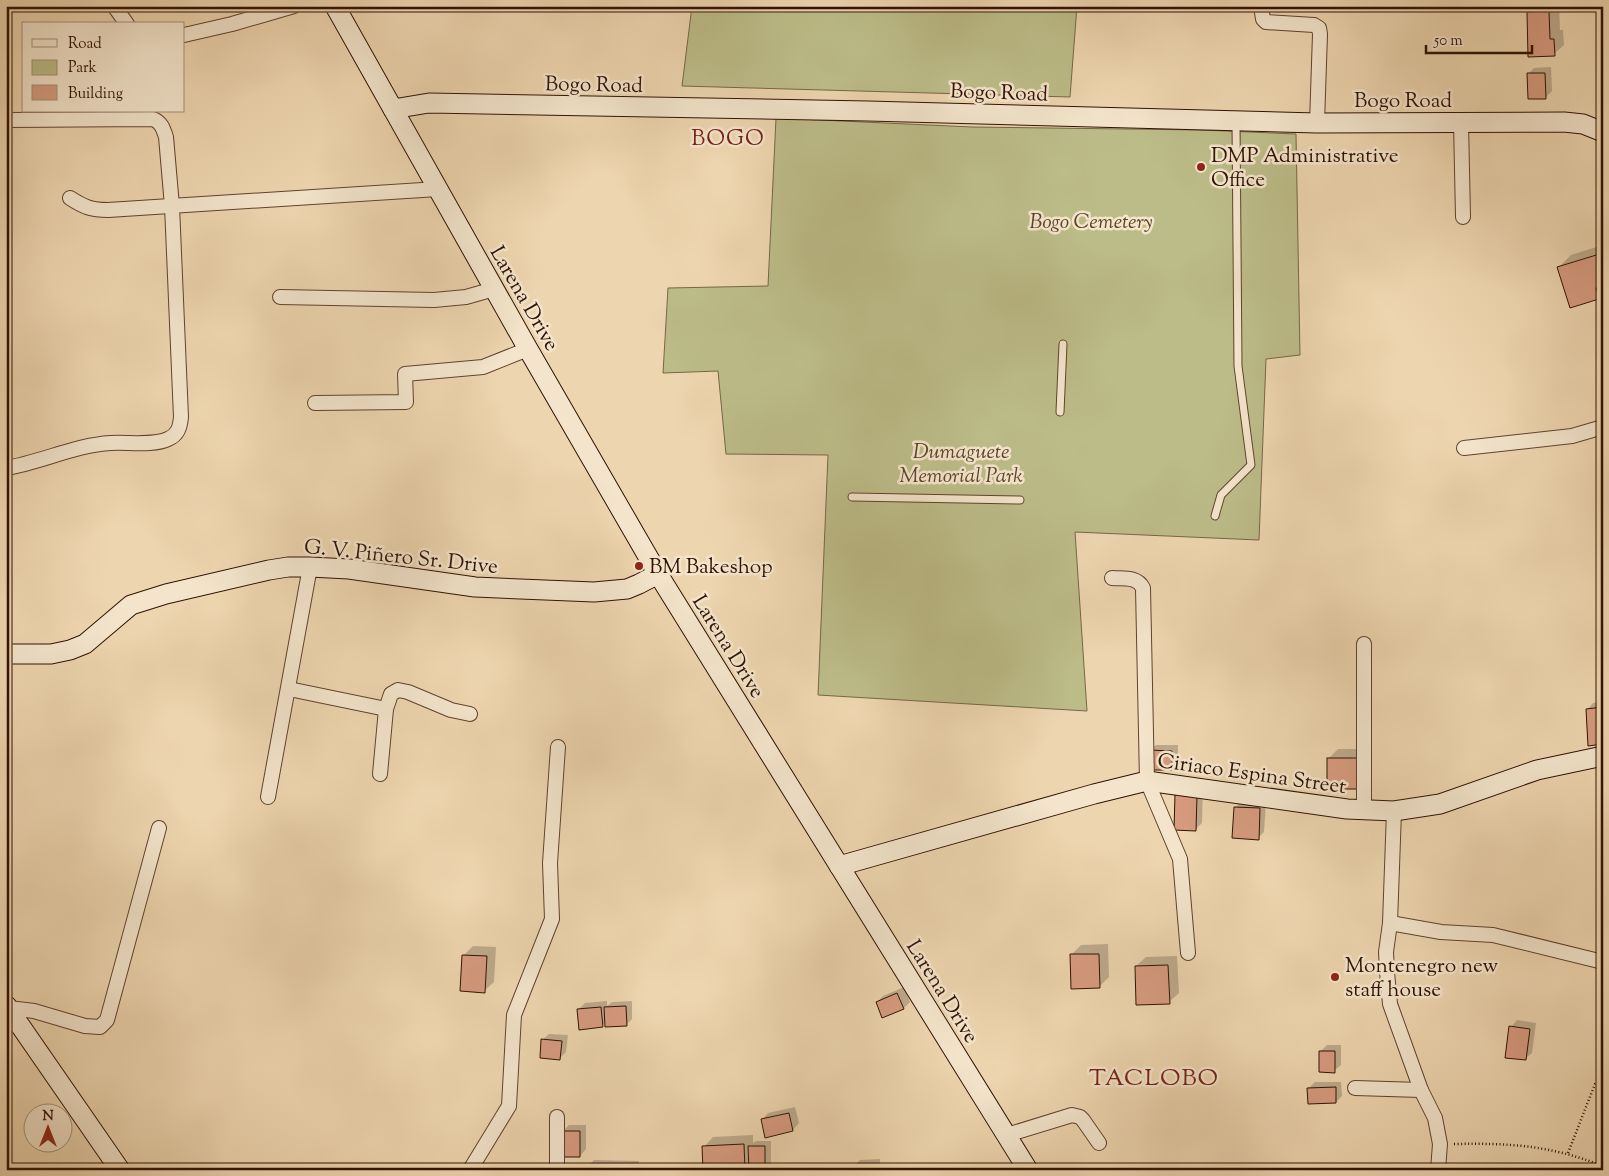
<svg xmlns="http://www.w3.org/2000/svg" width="1609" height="1176" font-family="'Sorts Mill Goudy',serif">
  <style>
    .green { fill: #bcbc88; stroke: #766746 }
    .shadow { fill: #0003 }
    .building { fill: #d79b80; stroke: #301203 }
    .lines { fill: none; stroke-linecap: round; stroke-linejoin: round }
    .lane-casing { stroke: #5f432e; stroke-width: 9 }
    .street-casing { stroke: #5f432e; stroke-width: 16 }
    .secondary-casing { stroke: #301203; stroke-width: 21 }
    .path { stroke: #301203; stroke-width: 2.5; stroke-dasharray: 1 2.5; stroke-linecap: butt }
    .lane { stroke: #f3e4cb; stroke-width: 7 }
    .street { stroke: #f3e4cb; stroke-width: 14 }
    .secondary { stroke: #f3e4cb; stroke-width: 19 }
    .poi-dot { fill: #8f2418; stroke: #f3e4cb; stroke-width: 2 }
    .labels { text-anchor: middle; stroke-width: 5; stroke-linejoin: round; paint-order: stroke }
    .street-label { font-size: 21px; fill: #301203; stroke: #f3e4cb }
    .poi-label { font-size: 21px; fill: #301203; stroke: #f3e4cb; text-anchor: start }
    .park-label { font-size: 21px; font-style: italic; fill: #5a452b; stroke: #f3e4cb }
    .neighbourhood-label { font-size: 22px; letter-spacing: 1px; fill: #7a1f14; stroke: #f3e4cb }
    .quarter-label { font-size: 24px; letter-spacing: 1px; fill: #7a1f14; stroke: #f3e4cb }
  </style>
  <rect width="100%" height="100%" fill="#edd5af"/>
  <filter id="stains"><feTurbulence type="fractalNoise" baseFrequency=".004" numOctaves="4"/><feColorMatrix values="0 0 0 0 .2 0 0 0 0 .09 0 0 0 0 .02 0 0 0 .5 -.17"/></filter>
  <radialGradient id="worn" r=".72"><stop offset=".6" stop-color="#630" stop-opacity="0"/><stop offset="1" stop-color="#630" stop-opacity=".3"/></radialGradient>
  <!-- green -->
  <g class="green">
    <polygon points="692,6 1077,6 1070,97 682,86"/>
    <polygon points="776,118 972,127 1202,130 1296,134 1300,355 1266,359 1259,540 1075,532 1087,711 818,695 828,455 726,454 718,371 663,373 668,288 768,286"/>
  </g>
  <!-- shadow -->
  <g class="shadow">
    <polygon points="1535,6 1559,6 1560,30 1563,30 1564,45 1554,54 1528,13"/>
    <polygon points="1551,67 1552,91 1546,97 1528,74 1534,68"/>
    <polygon points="1603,245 1603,294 1598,298 1558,268 1571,255"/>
    <polygon points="1603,702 1603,743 1587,710 1593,703"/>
    <polygon points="1156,745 1178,745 1178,763 1171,769 1149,751"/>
    <polygon points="1338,749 1369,749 1359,788 1329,758"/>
    <polygon points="1203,789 1202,823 1196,829 1176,795"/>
    <polygon points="1241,802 1266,803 1264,832 1258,838 1235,808"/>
    <polygon points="1108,944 1109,977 1099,987 1071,955 1081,945"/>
    <polygon points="473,946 496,947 494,982 484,991 463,956"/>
    <polygon points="1177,956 1179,993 1169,1002 1136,966 1146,957"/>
    <polygon points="904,987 910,1002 904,1008 883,1016 877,1002 883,996"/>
    <polygon points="607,1001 607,1006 612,1002 632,1001 632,1019 626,1025 606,1022 602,1026 578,1010 585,1003"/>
    <polygon points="1517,1020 1536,1023 1532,1053 1525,1059 1511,1027"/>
    <polygon points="549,1034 568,1035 566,1052 560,1058 542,1040"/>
    <polygon points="1327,1045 1341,1045 1341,1065 1334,1071 1321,1051"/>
    <polygon points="1315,1082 1341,1082 1342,1096 1336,1102 1309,1088"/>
    <polygon points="795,1107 799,1123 793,1130 762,1120 768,1113"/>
    <polygon points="569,1125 586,1125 586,1149 580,1156 563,1131"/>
    <polygon points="753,1135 753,1143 756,1141 771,1141 771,1163 765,1169 750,1165 745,1170 705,1170 704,1147 713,1137"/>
    <polygon points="880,1159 880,1170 854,1170 854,1166 860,1160"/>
    <polygon points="594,1160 639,1161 639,1170 584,1170"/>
  </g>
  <!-- building -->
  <g class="building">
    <polygon points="1549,11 1550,39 1554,39 1555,56 1528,57 1527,12"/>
    <polygon points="1527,73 1545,73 1546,99 1528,99"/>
    <polygon points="1603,253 1603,286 1596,288 1599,299 1570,308 1557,267"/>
    <polygon points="1603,707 1603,744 1588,746 1586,709"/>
    <polygon points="1148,750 1172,751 1172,770 1148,770"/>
    <rect x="1327" y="758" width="33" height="31"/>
    <polygon points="1175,794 1197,795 1196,831 1174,830"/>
    <polygon points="1234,807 1260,808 1259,840 1232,838"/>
    <polygon points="1070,954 1099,954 1100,988 1071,989"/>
    <polygon points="462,955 487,956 485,993 460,991"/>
    <polygon points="1168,965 1170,1004 1136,1005 1135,966"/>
    <polygon points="897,993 904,1009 882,1018 876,1002"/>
    <polygon points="626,1006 627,1026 605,1027 604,1007"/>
    <polygon points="601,1007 603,1027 579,1030 577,1009"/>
    <polygon points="1509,1026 1530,1029 1526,1060 1505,1058"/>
    <polygon points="541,1039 562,1041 560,1060 540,1058"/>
    <polygon points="1319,1051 1335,1051 1335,1073 1319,1072"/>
    <polygon points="1336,1087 1336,1103 1308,1104 1307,1088"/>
    <polygon points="789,1113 793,1131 765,1138 761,1119"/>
    <polygon points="562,1131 580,1131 580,1157 561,1157"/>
    <polygon points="744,1144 745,1170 703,1170 702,1146"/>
    <polygon points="748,1146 765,1146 765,1170 749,1170"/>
    <polygon points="874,1165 874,1170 852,1170 852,1166"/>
  </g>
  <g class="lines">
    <defs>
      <g id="lane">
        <polyline points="1060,412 1063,344"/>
        <polyline points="852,497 1020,500"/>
        <polyline points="1215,516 1221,495 1251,465 1238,366 1236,121"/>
      </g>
      <g id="street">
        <polyline points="114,6 127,24"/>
        <polyline points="1261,6 1263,19 1266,22 1314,25 1319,28 1320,34 1317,123"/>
        <polyline points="184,35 232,24 294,6"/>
        <path d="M6 120 153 119C161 122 163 128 166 137L172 206 181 417C180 427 178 435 168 439 154 446 127 442 111 443 75 445 42 462 6 468"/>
        <polyline points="1461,122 1463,217"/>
        <path d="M70 198C84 207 91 210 108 210L438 189"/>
        <polyline points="280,297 434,300 466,297 494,289"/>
        <polyline points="315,403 406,402 405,374 483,367 528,349"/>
        <polyline points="1464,448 1572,436 1603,427"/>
        <path d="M1112 578C1123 579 1137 576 1143 588L1147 781 1180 859 1188 953"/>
        <polyline points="1364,644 1364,810"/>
        <polyline points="289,689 386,709 391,694 398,690 408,692 451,710 470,714"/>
        <polyline points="380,774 386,709"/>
        <polyline points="268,797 310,567"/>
        <polyline points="1394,811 1390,923 1386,952 1387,972 1390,1004 1421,1090 1435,1118 1440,1144 1438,1170"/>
        <polyline points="1390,923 1441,932 1493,935 1603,962"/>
        <polyline points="9,1008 34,1011 85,1026 100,1027 107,1020 159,828"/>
        <polyline points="1355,1088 1421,1090"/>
        <polyline points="1007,1135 1072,1115 1080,1117 1083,1120 1099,1143"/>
        <polyline points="470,1170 509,1106 514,1015 552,919 550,863 558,747"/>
        <polyline points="557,1170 557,1117"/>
      </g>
      <g id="secondary">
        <polyline points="335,6 528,349 658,574 1028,1170"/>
        <polyline points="393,109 429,103 868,111 1317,123 1564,122 1583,124 1603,132"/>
        <polyline points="6,654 51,654 70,650 85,644 131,605 166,594 269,570 288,567 310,567 349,569 475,587 594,592 627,589 639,584 658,574"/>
        <polyline points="839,866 1094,794 1147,781 1347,809 1394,811 1440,804 1537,770 1603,756"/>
        <polyline points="6,1005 120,1170"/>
      </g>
    </defs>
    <!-- lane casing -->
    <use href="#lane" class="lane-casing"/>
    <!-- street casing -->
    <use href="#street" class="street-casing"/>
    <!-- secondary casing -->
    <use href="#secondary" class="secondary-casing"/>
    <!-- path -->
    <g class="path">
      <path d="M1454 1144C1510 1143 1549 1145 1603 1166"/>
      <polyline points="1568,1153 1595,1084 1603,1079"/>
    </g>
    <!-- lane -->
    <use href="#lane" class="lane"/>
    <!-- street -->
    <use href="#street" class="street"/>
    <!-- secondary -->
    <use href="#secondary" class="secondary"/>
  </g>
  <!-- markers -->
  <g class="poi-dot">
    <circle cx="1201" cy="167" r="5"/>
    <circle cx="639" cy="566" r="5"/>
    <circle cx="1335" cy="977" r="5"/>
  </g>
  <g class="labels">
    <!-- street labels -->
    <g class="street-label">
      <text transform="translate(594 84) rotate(1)" y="7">Bogo Road</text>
      <text transform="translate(999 92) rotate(2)" y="7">Bogo Road</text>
      <text x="1403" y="107">Bogo Road</text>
      <text transform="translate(525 298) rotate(60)" y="7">Larena Drive</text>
      <text transform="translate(401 556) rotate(6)" y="7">G. V. Piñero Sr. Drive</text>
      <text transform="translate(729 646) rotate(58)" y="7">Larena Drive</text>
      <text transform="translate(1252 773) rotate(8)" y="7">Ciriaco Espina Street</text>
      <text transform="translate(943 991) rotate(58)" y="7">Larena Drive</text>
    </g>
    <!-- poi labels -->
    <g class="poi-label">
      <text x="1211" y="162">DMP Administrative<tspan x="1211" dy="24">Office</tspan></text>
      <text x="649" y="573">BM Bakeshop</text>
      <text x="1345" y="972">Montenegro new<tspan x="1345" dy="24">staff house</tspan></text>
    </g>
    <!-- park labels -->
    <g class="park-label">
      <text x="1091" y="228">Bogo Cemetery</text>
      <text x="961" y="458">Dumaguete<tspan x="961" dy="24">Memorial Park</tspan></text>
    </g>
    <!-- neighbourhood labels -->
    <g class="neighbourhood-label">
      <text x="728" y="145">BOGO</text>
    </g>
    <!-- quarter labels -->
    <g class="quarter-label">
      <text x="1154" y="1085">TACLOBO</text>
    </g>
  </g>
  <!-- margin -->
  <rect width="1609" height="1176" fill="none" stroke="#edd5af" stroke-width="25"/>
  <rect x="8" y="8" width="1594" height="1161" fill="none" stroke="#301203" stroke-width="2.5"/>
  <rect x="12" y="12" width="1584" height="1151" fill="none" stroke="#301203"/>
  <!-- legend -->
  <rect x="22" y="22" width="162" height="90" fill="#f3e4cb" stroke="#a5907b"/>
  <rect x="32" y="39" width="25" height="8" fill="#f3e4cb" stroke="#a5907b"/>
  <text x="68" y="48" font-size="15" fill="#301203">Road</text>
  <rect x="32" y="60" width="25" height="15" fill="#bcbc88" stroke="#a5907b"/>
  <text x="68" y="72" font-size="15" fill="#301203">Park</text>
  <rect x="32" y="85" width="25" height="15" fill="#d79b80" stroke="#a5907b"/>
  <text x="68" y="98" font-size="15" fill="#301203">Building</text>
  <!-- north arrow -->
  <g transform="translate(48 1128)"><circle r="24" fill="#f3e4cb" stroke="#a5907b"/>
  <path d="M0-4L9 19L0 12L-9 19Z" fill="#8f2418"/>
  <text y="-8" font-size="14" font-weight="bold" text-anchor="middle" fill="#301203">N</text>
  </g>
  <!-- scale -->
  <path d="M1426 45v8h106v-8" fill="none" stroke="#301203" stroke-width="2.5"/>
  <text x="1434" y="45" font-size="15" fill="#301203" stroke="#f3e4cb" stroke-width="4" paint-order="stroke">50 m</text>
  <rect width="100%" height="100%" filter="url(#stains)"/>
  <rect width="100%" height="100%" fill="url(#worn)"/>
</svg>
